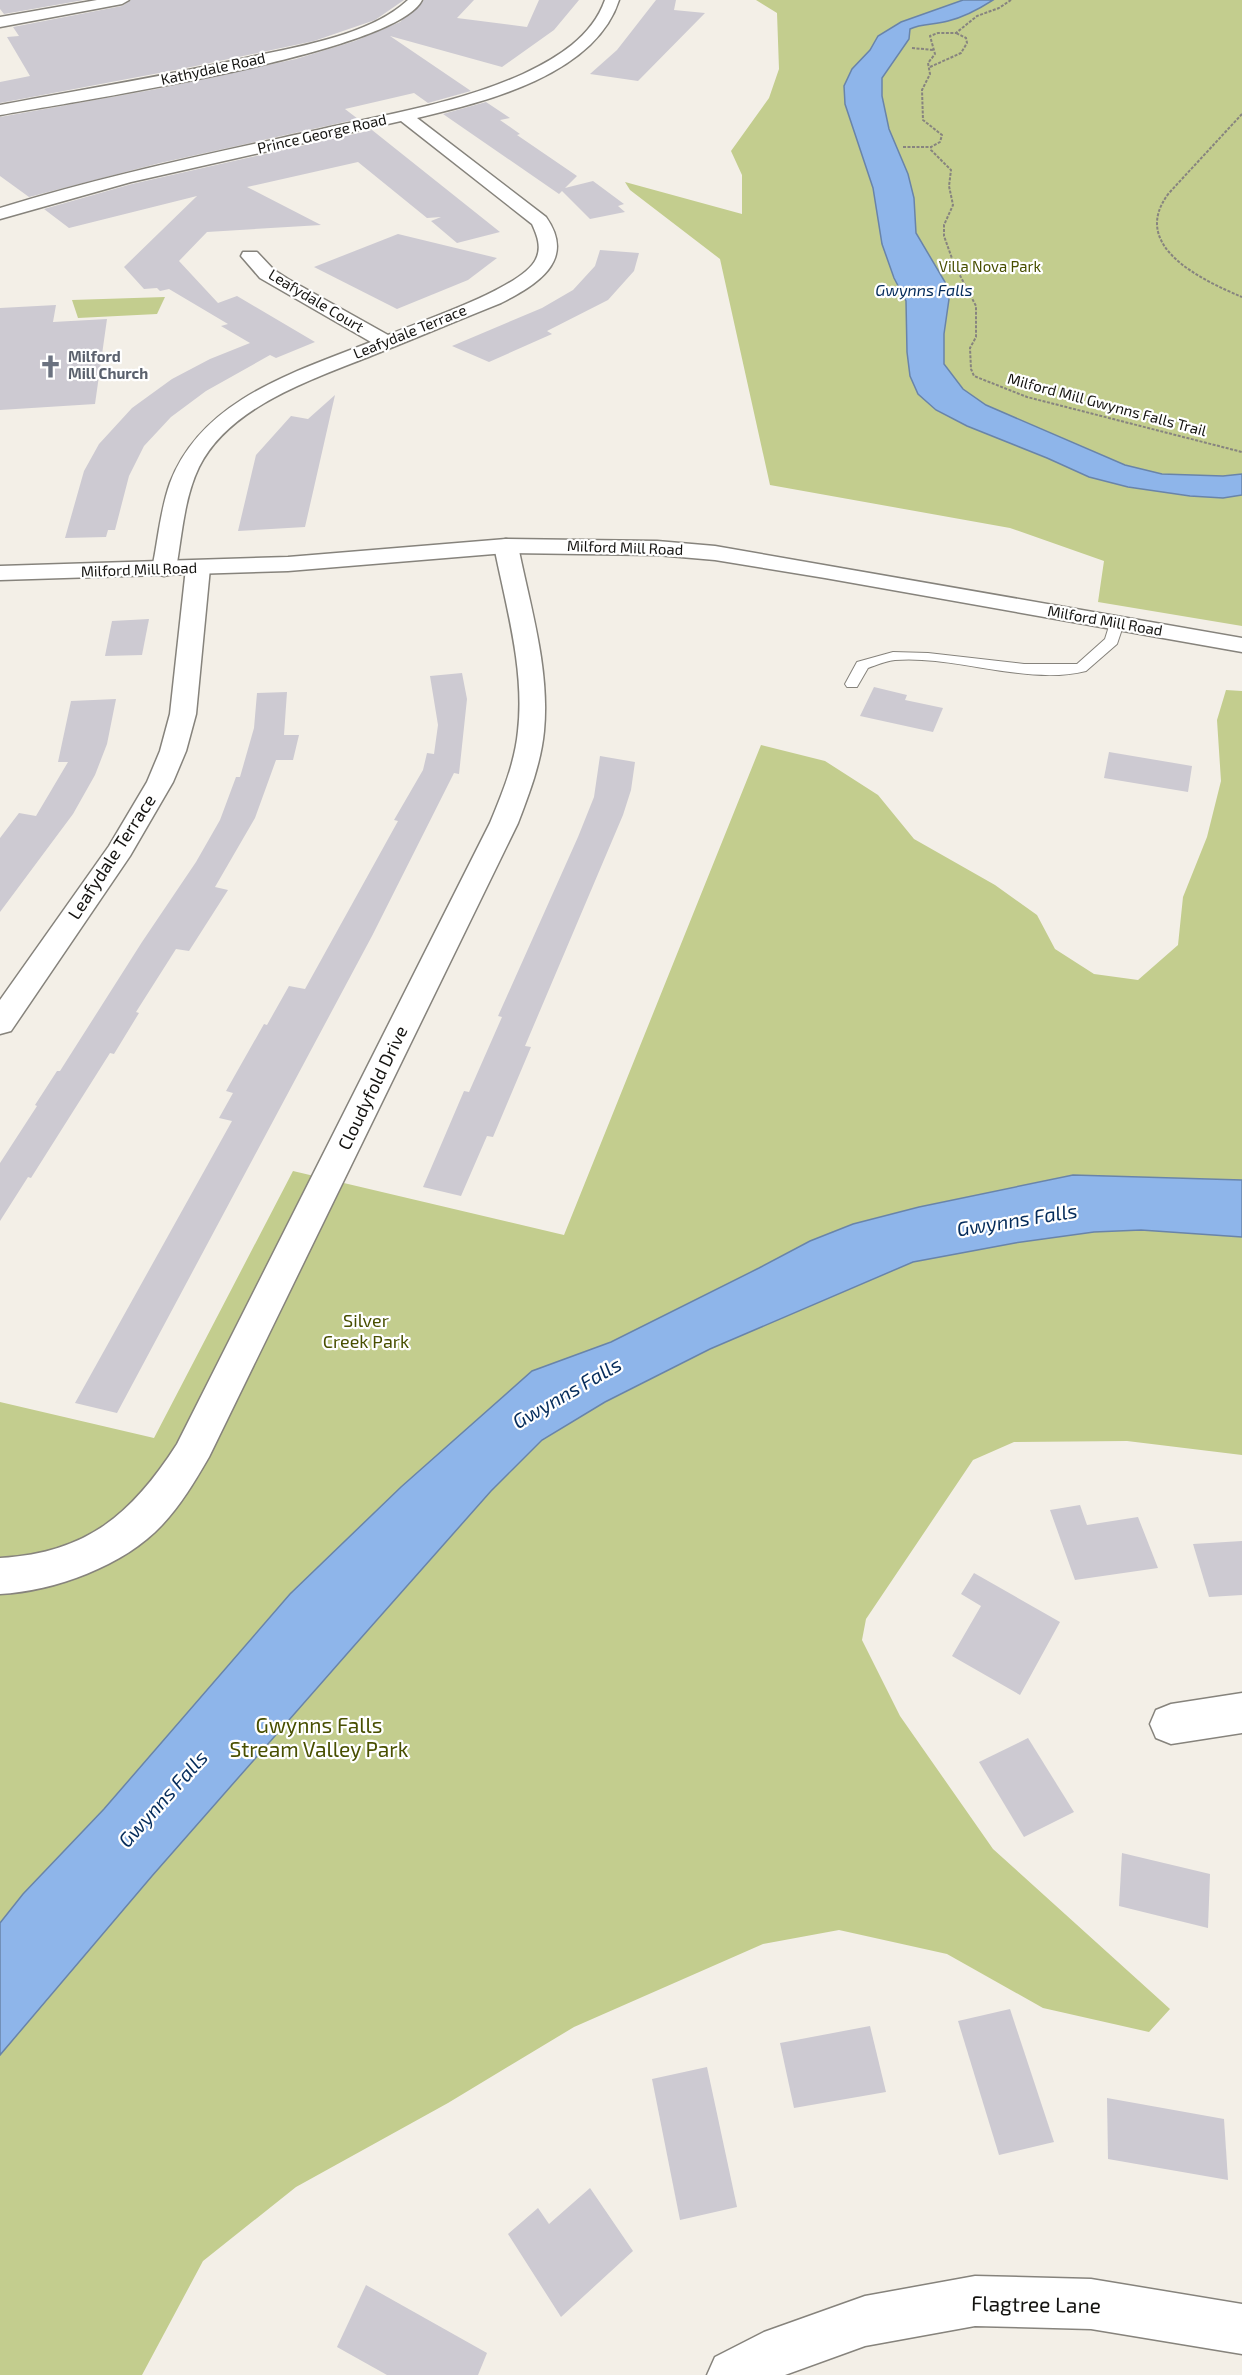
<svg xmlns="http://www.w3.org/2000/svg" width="1242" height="2375" font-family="'Exo 2',sans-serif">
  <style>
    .green { fill: #c3cd8e }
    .water { fill: #8eb5ea; stroke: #6984a9; stroke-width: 1.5 }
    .building { fill: #cdcad2 }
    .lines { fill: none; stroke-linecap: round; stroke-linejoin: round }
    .lane-casing { stroke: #86837c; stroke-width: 2 }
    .street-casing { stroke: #86837c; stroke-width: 3 }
    .secondary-casing { stroke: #86837c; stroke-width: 3 }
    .path { stroke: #87847f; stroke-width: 2; stroke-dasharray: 3 1.5; stroke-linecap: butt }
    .lane { fill: #fff; fill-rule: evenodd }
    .street { fill: #fff; fill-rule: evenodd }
    .secondary { fill: #fff; fill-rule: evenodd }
    .labels { text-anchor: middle; stroke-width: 4.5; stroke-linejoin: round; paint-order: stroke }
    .far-street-label { font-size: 15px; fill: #141310; stroke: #fff }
    .far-park-label { font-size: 15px; fill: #484f00; stroke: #fff }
    .far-worship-label { font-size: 15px; font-weight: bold; fill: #5b616d; stroke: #fff; text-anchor: start }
    .far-water-label { font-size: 16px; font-style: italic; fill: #052c5b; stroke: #fff }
    .street-label { font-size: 18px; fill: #141310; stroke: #fff }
    .park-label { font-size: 18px; fill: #484f00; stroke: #fff }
    .water-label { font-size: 20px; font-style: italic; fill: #052c5b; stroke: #fff }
    .near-park-label { font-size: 21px; fill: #484f00; stroke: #fff }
    .near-street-label { font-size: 21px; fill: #141310; stroke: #fff }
  </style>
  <rect width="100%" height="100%" fill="#f3efe7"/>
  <!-- green -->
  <g class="green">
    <polygon points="756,0 1242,0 1242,626 1098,602 1104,561 1010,528 770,485 720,259 630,190 625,182 742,214 742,175 731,151 769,98 779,69 777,13"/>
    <polygon points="165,297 157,314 78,318 72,300"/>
    <polygon points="1226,690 1242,691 1242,1180 1073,1175 919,1207 853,1224 810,1241 759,1268 611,1342 579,1352 908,1242 1242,1212 1242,1455 1127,1441 1014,1442 973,1460 866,1619 862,1640 900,1716 993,1849 1170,2009 1149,2032 1043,2008 947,1954 839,1930 763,1944 574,2027 448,2103 296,2187 203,2261 142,2375 0,2375 0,1402 154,1438 293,1171 564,1235 761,745 825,761 878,795 914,839 995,885 1037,915 1055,949 1094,974 1138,980 1178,945 1183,897 1207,837 1221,781 1217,720"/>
  </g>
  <!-- water -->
  <g class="water">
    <path d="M963 0H993C979 9 964 17 948 21 935 25 922 23 910 29L909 39 882 78V96L889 129 908 174 914 198 916 233 945 282 949 299 944 334V364L963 389 986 405 1125 465 1162 474 1223 476 1242 474V495L1223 498 1190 496 1128 487 1089 477 1047 458 967 426 936 410 918 394 910 376 907 352 906 301 894 278 882 244 873 188 845 104 844 86 852 69 870 50 878 36 901 22Z"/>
    <polygon points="1073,1175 1242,1180 1242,1237 1141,1230 1094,1232 1015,1243 913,1262 710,1349 605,1402 542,1440 491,1491 353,1647 152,1876 0,2055 0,1923 23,1894 104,1809 290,1594 401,1487 532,1371 611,1342 759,1268 810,1241 853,1224 919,1207"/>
  </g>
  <!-- building -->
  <g class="building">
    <polygon points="0,0 84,0 4,14 0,9"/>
    <polygon points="131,0 404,0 375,20 314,41 191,67 0,103 0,82 30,76 7,37 19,36 13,27 122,6"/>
    <polygon points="424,0 474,0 457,18 527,27 539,0 579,0 554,30 502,67 390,36 471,91 428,103 414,93 345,109 358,119 160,163 29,197 0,176 0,117 157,89 296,59 355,41 400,22"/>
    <polygon points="656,0 676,0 674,10 705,13 638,81 590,74 617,50"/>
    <polygon points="486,102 510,118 500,120 520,134 517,135 577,176 565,188 593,181 624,204 618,206 625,212 590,219 562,191 559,194 443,114"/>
    <polygon points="372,130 500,232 457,243 431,221 441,217 427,218 358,162 247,187 321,225 207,232 179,261 218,303 237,296 315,342 276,358 270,355 206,391 171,417 144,446 129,476 115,530 108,530 106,537 65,538 84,471 99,444 132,408 172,379 210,359 250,343 221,326 228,324 169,289 160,291 157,288 144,289 124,267 197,196 69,228 44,209 132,184"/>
    <polygon points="398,234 497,258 468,280 397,309 314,267"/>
    <polygon points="600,250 639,253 634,271 608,300 547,331 552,334 489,362 452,346 542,308 573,290 595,266"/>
    <polygon points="56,305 53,322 107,319 95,404 0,410 0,308"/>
    <polygon points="335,395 305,527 238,531 256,455 291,416 308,419"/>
    <polygon points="149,619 142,655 105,656 112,621"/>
    <polygon points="462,673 467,699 459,774 454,773 372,936 117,1413 75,1403 232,1121 219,1118 233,1093 226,1091 264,1024 267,1025 289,986 305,989 398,821 394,820 423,770 427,753 434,754 438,725 430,676"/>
    <polygon points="874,687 907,695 905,700 943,708 933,732 860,716"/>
    <polygon points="287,692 284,735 299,735 293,760 276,760 255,818 215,887 228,890 189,951 176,949 136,1012 139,1013 114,1054 110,1053 31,1178 28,1177 0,1221 0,1163 37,1106 35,1105 57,1071 60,1071 142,942 196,862 220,820 236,777 240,777 254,728 257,693"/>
    <polygon points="116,699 107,744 95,775 73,814 0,912 0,838 19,813 36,816 68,762 58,762 71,701"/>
    <polygon points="1109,752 1192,766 1188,792 1104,778"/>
    <polygon points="600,756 635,762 631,790 623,815 525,1046 531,1047 493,1137 487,1136 461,1196 423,1187 464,1091 469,1092 502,1017 498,1016 578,837 594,797"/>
    <polygon points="1080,1505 1087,1525 1138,1517 1158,1568 1075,1580 1050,1510"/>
    <polygon points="1242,1541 1242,1595 1209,1597 1193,1544"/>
    <polygon points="974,1573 1060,1622 1020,1695 952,1656 981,1606 961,1594"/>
    <polygon points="1028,1738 1074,1812 1024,1837 979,1762"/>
    <polygon points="1122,1853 1210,1874 1208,1928 1119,1906"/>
    <polygon points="1010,2009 1054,2142 999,2155 958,2021"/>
    <polygon points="870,2026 886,2092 794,2108 780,2043"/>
    <polygon points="707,2067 737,2207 680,2220 652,2079"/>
    <polygon points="1107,2098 1224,2119 1228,2180 1108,2159"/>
    <polygon points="590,2188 633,2251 561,2317 508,2234 538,2208 549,2224"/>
    <polygon points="366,2285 487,2353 478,2375 387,2375 337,2347"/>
  </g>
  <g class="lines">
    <defs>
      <path id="lane" d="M1117 619 1124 623 1117 644 1086 671C1027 686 955 655 895 660 886 661 876 665 868 668L857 687H847L845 684 857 662 893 652 928 653 1024 664H1077L1105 639 1110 623Z"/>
      <g id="street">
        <polygon points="97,0 129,0 122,4 0,27 0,17"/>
        <path d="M408 0H422C396 54 69 102 0 115V105C85 89 171 75 255 56 302 46 372 34 408 0Z"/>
        <path d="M605 0H619C595 75 485 102 417 118L546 217C577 261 536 285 501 303 458 320 416 338 373 355 314 379 230 405 199 467 184 498 182 535 176 569L172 574 164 576 156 574 152 569C158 541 160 511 170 483 202 399 295 372 371 342L260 278 241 256 243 252H257L274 270 288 279 388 335C419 322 523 288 536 259 542 247 537 235 532 224L401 121 131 182 0 219V208C106 175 214 153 322 129 389 114 459 103 523 74 557 58 592 37 605 0Z"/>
        <path d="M506 539 514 541 518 546C530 606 550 669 544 731 541 763 529 794 518 823L209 1457C195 1481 181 1505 162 1525 124 1566 54 1591 0 1594V1558C87 1553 132 1514 177 1444L490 823C502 794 515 763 518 731 525 670 506 606 494 546L498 541Z"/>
        <polygon points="198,561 206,563 210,568 196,714 186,751 173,782 130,856 11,1031 0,1034 0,1000 109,846 147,782 160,751 170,714 186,568 190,563"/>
        <polygon points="1242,1693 1242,1733 1171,1744 1156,1738 1150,1724 1156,1710 1171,1704"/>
        <polygon points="975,2276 1091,2279 1242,2304 1242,2354 1091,2329 975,2326 865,2346 785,2375 707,2375 715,2357 764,2332 865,2296"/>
      </g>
      <polygon id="secondary" points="506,539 657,541 715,546 1242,638 1242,652 825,578 715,560 657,555 506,553 288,571 0,580 0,566 288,557"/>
    </defs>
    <!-- lane casing -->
    <use href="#lane" class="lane-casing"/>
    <!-- street casing -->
    <use href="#street" class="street-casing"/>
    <!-- secondary casing -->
    <use href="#secondary" class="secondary-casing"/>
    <!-- path -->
    <g class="path">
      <polyline points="1011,0 999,8 977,16 956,33 938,33 930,36 935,54 928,63 930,74 922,90 923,120 942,135 940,142 931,147 931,150 951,170 949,186 953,205 944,225 944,236 954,264 976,306 976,337 970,348 971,369 974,376 1027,397 1242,452"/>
      <polyline points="912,48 934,50"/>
      <polyline points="930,67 961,53 967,43 966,38 956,33"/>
      <path d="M1242 114 1169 193C1128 246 1202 280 1242 297"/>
      <polyline points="903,147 931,147"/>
    </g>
    <!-- lane -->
    <use href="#lane" class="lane"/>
    <!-- street -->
    <use href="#street" class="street"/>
    <!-- secondary -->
    <use href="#secondary" class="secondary"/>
  </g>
  <!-- icons -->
  <defs>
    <symbol id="church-bare" viewBox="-9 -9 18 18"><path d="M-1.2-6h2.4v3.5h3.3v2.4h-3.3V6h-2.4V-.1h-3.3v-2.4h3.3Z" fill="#6b7280" stroke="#fff" stroke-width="2.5" paint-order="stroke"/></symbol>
  </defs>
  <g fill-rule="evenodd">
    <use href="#church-bare" x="34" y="350" width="33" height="33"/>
  </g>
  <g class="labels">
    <!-- far-street labels -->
    <g class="far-street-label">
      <text transform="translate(213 69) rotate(-12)" y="5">Kathydale Road</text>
      <text transform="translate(322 134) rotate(-13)" y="5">Prince George Road</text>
      <text transform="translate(316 301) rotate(31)" y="5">Leafydale Court</text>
      <text transform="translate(410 332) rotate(-22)" y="5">Leafydale Terrace</text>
      <text transform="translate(1107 405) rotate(15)" y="5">Milford Mill Gwynns Falls Trail</text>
      <text transform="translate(625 548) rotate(2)" y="5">Milford Mill Road</text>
      <text transform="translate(139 570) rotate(-2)" y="5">Milford Mill Road</text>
      <text transform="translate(1105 621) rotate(10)" y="5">Milford Mill Road</text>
    </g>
    <!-- far-park labels -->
    <g class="far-park-label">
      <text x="990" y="272">Villa Nova Park</text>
    </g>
    <!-- far-worship labels -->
    <g class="far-worship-label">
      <text x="68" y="362">Milford<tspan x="68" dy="17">Mill Church</tspan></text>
    </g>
    <!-- far-water labels -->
    <g class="far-water-label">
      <text x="924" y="296">Gwynns Falls</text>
    </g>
    <!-- street labels -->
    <g class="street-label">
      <text transform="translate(112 857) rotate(-57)" y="6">Leafydale Terrace</text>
      <text transform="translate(373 1088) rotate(-64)" y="6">Cloudyfold Drive</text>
    </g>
    <!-- park labels -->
    <g class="park-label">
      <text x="366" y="1327">Silver<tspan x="366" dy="21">Creek Park</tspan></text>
    </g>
    <!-- water labels -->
    <g class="water-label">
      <text transform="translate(1017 1220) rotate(-9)" y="7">Gwynns Falls</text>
      <text transform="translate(567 1393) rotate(-30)" y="7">Gwynns Falls</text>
      <text transform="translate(163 1799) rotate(-48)" y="7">Gwynns Falls</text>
    </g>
    <!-- near-park labels -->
    <g class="near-park-label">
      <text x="319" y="1733">Gwynns Falls<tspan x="319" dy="24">Stream Valley Park</tspan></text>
    </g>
    <!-- near-street labels -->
    <g class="near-street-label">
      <text transform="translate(1036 2305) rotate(1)" y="7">Flagtree Lane</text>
    </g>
  </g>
</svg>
